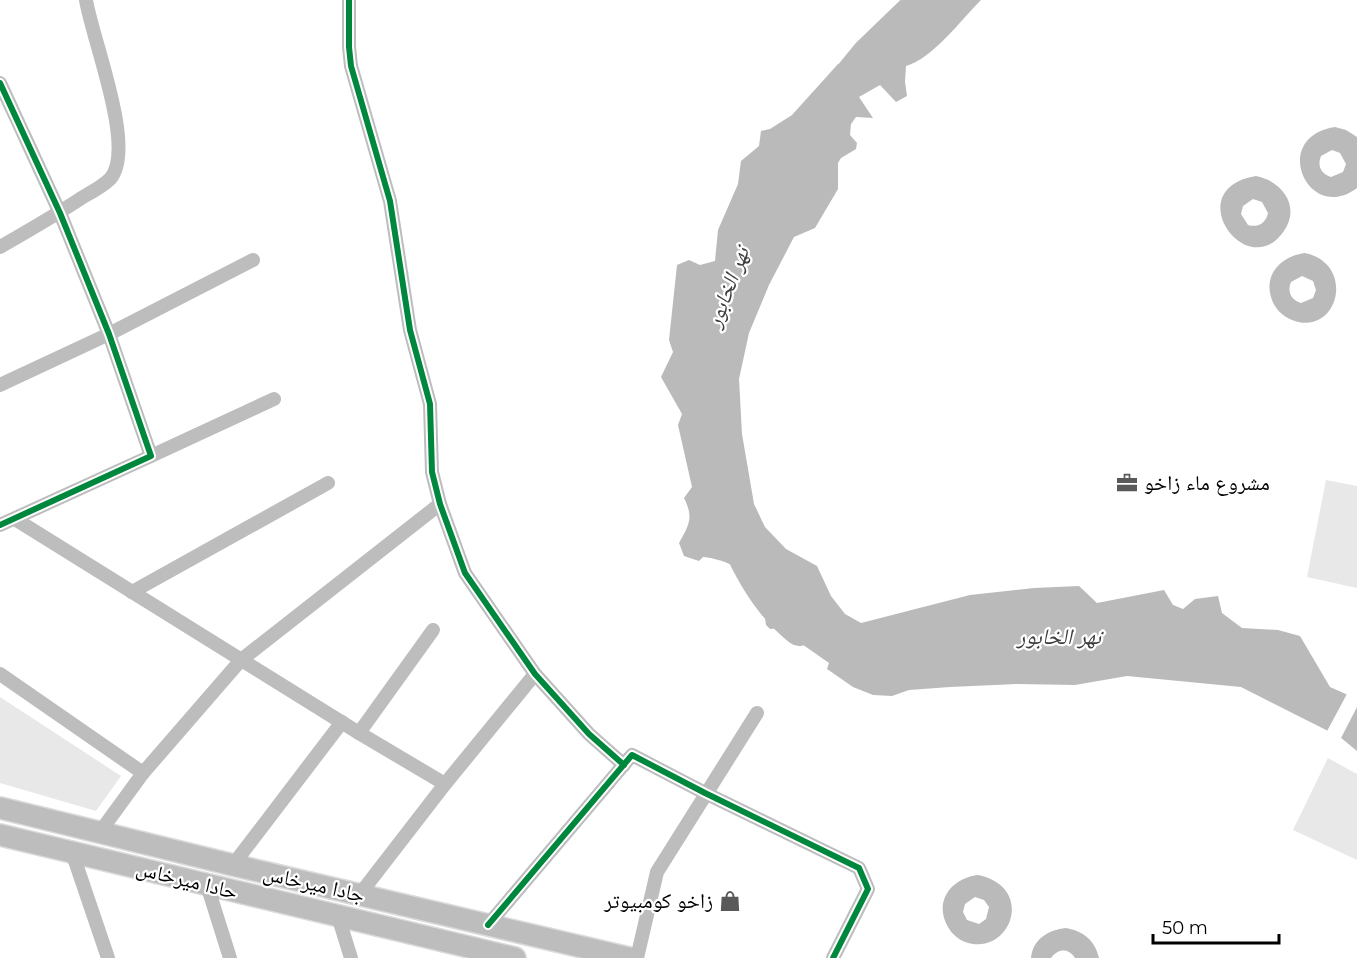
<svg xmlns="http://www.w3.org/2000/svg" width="1357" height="958" font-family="Montserrat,'Noto Naskh Arabic',sans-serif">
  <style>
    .green { fill: #e8e8e8 }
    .water { fill: #bababa; fill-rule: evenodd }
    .pier { fill: #fff }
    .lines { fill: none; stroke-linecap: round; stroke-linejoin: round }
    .river { stroke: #bababa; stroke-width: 30 }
    .primary-casing { stroke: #dbdbdb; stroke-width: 24 }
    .street { stroke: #bdbdbd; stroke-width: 14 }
    .primary { stroke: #bdbdbd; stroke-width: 21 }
    .cycleway-casing { stroke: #fff; stroke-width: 10 }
    .cycleway { stroke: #00873e; stroke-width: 6 }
    .labels { text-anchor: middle; stroke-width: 4.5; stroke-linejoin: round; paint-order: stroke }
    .poi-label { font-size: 21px; fill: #000; stroke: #fff; text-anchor: start }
    .street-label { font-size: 21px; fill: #000; stroke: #fff }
    .water-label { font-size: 22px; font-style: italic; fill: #3d3d3d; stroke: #fff }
  </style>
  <rect width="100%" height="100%" fill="#fff"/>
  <!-- green -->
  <g class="green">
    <polygon points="1326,480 1357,486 1357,588 1307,577"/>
    <polygon points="0,697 121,776 96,811 0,783"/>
    <polygon points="1328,758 1357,774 1357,860 1293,830"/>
  </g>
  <!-- water -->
  <g class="water">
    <path d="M907 0H981C962 19 932 59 906 66L905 82 907 96 896 102 880 85 859 97 873 118 856 117 851 124 850 135 857 143 856 149 841 158 838 163V189L815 228 794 237 769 285 749 333 739 379 742 434 754 504 765 527 786 549 817 566 831 596 845 614 861 623 970 595 1034 588 1079 586 1097 603 1164 590 1173 605 1183 609 1195 599 1218 596 1222 613 1242 628 1278 630 1300 636 1330 687 1357 699V751L1340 737 1241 687 1127 676 1075 685 1017 684 950 687 909 690 892 696 873 695 853 687 827 669 829 663 779 628 770 629 766 625 765 618 772 603C759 577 732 560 703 557L699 561 684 556 679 543C689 525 694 518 684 498L692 487 678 425 682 414 661 377 673 352 669 340 677 265 689 260 700 265 715 261 718 230 738 184 741 161 759 146 761 131 770 129 792 115 838 64 870 58 886 37 888 15Z"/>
    <path d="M1335 127 1346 130 1357 137V188C1308 225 1269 137 1335 127ZM1332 150 1340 153 1346 164 1343 172 1331 177C1321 174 1317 166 1321 156Z"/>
    <path d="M1256 176C1282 181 1301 206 1284 231 1247 285 1178 189 1256 176ZM1253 199 1262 202 1268 213C1266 223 1258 228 1248 225L1241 214 1243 206Z"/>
    <path d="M1305 253C1357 264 1338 338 1292 320 1282 316 1274 308 1271 297 1264 273 1282 256 1305 253ZM1302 276 1313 281 1316 290 1313 298 1301 303C1291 300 1287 292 1291 282Z"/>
    <path d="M978 875C1037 887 1010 958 965 942 958 939 952 934 948 927 933 901 952 878 978 875ZM975 897 984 900 989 907 986 919 979 924 967 920 963 912 965 904Z"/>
    <path d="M1066 928C1083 931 1095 940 1099 958H1075C1069 948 1058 948 1051 958H1031C1033 939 1048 930 1066 928Z"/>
  </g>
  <!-- pier -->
  <polygon class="pier" points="1348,692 1357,696 1357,707 1340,740 1326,733"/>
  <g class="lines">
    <!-- river -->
    <g class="river">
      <polyline points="836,91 867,53 922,0"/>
      <path d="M737 544C751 576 771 609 799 631"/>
    </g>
    <defs>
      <g id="primary">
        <polyline points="0,808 233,865 629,958"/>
        <polyline points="0,835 515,958"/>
      </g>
    </defs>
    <!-- primary casing -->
    <use href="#primary" class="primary-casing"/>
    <!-- street -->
    <g class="street">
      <polyline points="349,0 349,47 351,66 390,201 410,330 430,404 432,472 440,504 465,573 535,674 589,734 624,765"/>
      <polyline points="0,83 60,213 109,334 151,456 0,525"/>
      <path d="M0 247C28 231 56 215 83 197 92 192 103 186 110 179 137 149 92 39 86 0"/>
      <polyline points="0,385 109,334 253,260"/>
      <polyline points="151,456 274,399"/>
      <polyline points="15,519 359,733 445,784"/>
      <polyline points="132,592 328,483"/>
      <polyline points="0,674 143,773"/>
      <polyline points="359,733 433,630"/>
      <polyline points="100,832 143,773 241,660 440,504"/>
      <polyline points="72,852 108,958"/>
      <polyline points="233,865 342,722"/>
      <polyline points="207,885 230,958"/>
      <polyline points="360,894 445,784 535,674"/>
      <polyline points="338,916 351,958"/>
      <polyline points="488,925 632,755 705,793 859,868 868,889 833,958"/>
      <polyline points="637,958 657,872 757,713"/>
    </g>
    <!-- primary -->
    <use href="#primary" class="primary"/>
    <defs>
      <g id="cycleway">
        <polyline points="349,0 349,47 351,66 390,201 410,330 430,404 432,472 440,504 465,573 535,674 589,734 624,765"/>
        <polyline points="0,83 60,213 109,334 151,456 0,525"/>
        <polyline points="488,925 632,755 705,793 859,868 868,889 833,958"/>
      </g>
    </defs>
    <!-- cycleway casing -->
    <use href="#cycleway" class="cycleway-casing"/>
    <!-- cycleway -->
    <use href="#cycleway" class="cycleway"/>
  </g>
  <!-- icons -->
  <defs>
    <symbol id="office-bare" viewBox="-9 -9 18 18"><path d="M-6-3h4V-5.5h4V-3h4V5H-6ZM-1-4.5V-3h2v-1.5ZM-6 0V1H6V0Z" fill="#595959" stroke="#fff" stroke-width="2.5" paint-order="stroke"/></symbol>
    <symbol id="shop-bare" viewBox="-9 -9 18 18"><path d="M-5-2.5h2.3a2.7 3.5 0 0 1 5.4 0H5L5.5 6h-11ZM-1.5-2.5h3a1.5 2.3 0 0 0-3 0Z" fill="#595959" stroke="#fff" stroke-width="2.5" paint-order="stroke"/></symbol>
  </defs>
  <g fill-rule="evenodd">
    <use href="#office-bare" x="1112" y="468" width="30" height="30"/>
    <use href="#shop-bare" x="715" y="886" width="30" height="30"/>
  </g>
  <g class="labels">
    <!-- poi labels -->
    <g class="poi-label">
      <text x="1144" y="490">مشروع ماء زاخو</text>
      <text x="713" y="908" text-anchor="end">زاخو كومبيوتر</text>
    </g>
    <!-- street labels -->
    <g class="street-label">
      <text transform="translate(187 880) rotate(14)" y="7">حادا ميرخاس</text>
      <text transform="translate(314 884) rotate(13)" y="7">جادا ميرخاس</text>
    </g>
    <!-- water labels -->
    <g class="water-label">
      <text transform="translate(727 287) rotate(-69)" y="8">نهر الخابور</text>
      <text x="1059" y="644">نهر الخابور</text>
    </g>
  </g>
  <!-- scale -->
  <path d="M1153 934v9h126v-9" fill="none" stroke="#000000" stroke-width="3"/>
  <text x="1162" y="934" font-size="18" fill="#000000" stroke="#ffffff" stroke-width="4.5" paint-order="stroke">50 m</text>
</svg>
